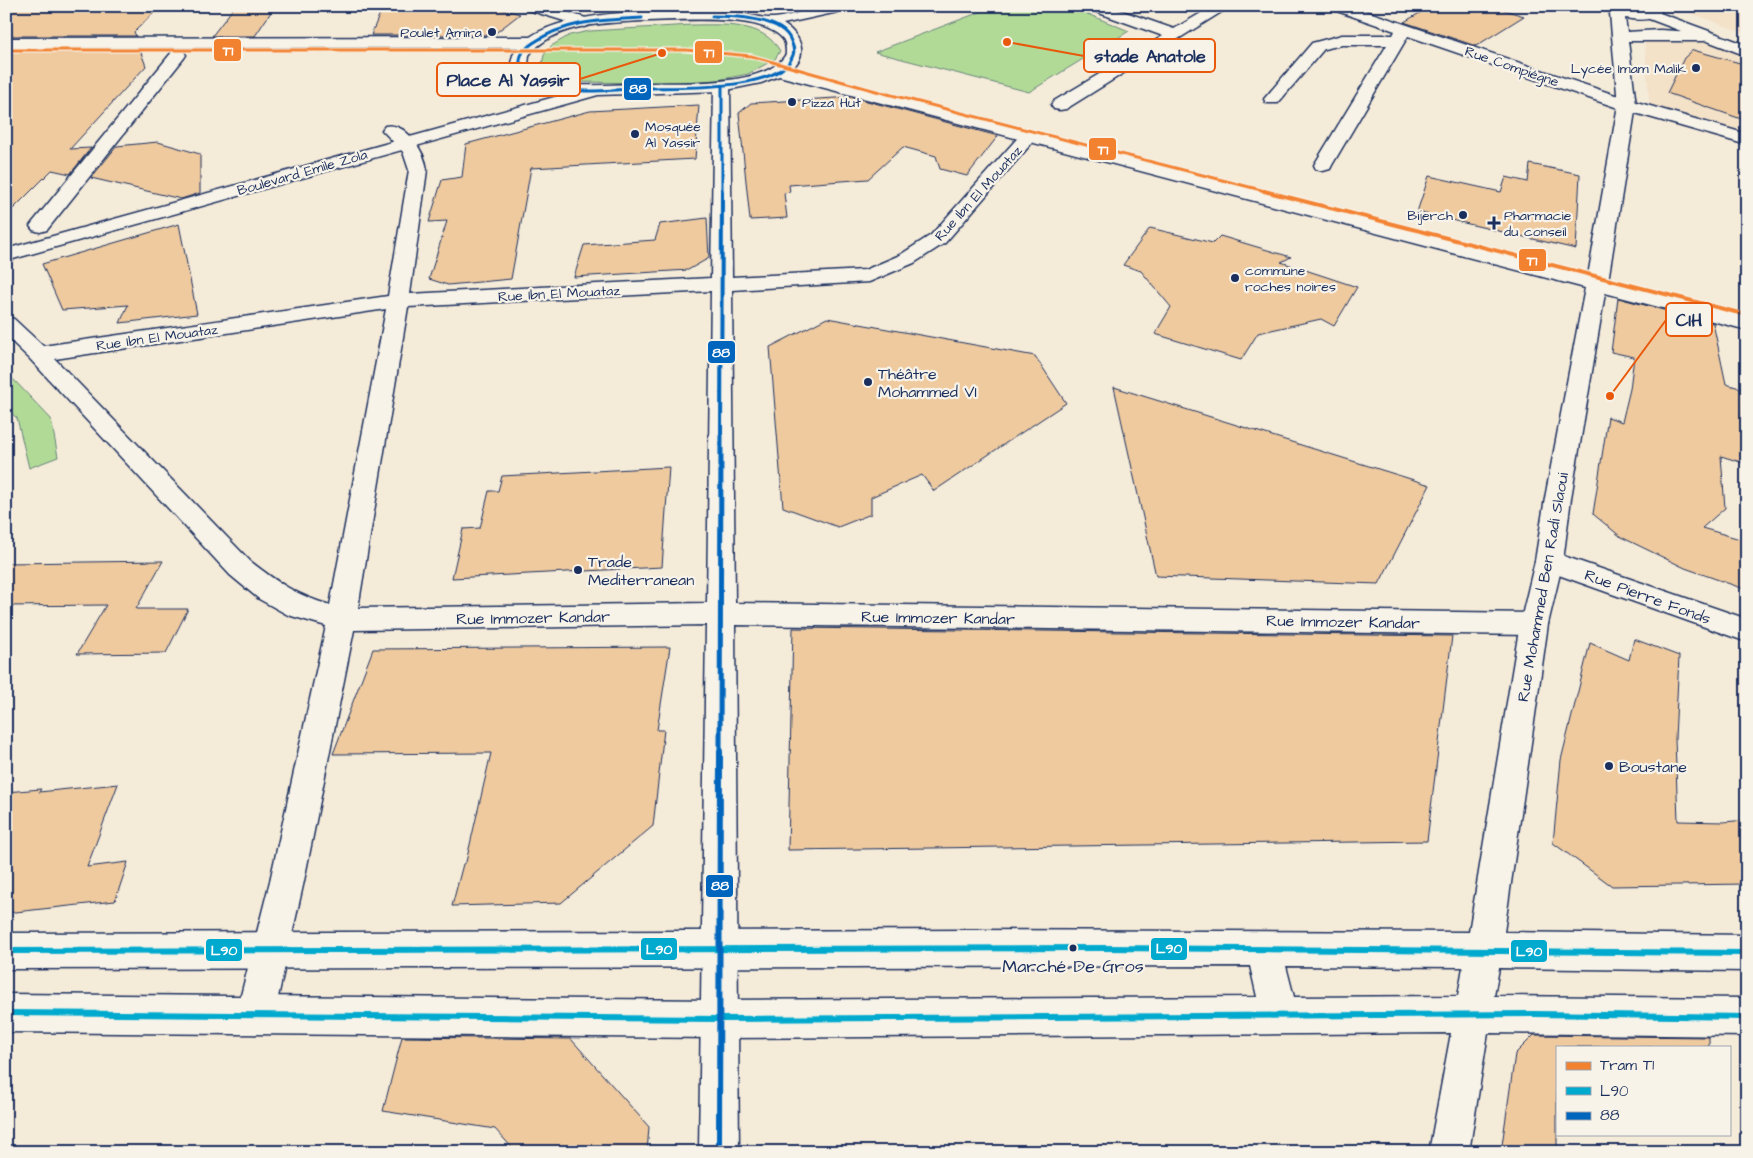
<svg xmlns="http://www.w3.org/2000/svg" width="1753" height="1158" font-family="'Architects Daughter',sans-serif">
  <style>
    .built { fill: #f3e1c8 }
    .green { fill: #b2da97; stroke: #66847a }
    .building { fill: #efca9f; stroke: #1b2f5e }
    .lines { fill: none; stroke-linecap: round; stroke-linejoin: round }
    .street-casing { stroke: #1b2f5e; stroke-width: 3 }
    .secondary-casing { stroke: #1b2f5e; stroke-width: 3 }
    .street { fill: #f7f3e8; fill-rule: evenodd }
    .secondary { fill: #f7f3e8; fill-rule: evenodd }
    .bus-1-casing { stroke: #f7f3e8; stroke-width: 10 }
    .bus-2-far3-casing { stroke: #f7f3e8; stroke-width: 5.5 }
    .bus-2-far2-casing { stroke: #f7f3e8; stroke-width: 7 }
    .bus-2-far1-casing { stroke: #f7f3e8; stroke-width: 9 }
    .bus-2-casing { stroke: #f7f3e8; stroke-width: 10 }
    .bus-1 { stroke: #00a9ce; stroke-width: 6 }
    .bus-2-far3 { stroke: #0065bd; stroke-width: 3 }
    .bus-2-far2 { stroke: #0065bd; stroke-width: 4 }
    .bus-2-far1 { stroke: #0065bd; stroke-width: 5 }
    .bus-2 { stroke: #0065bd; stroke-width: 6 }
    .tram-1-far1-casing { stroke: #f7f3e8; stroke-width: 5.5 }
    .tram-1-casing { stroke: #f7f3e8; stroke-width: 7 }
    .tram-1-far1 { stroke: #f38230; stroke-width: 3 }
    .tram-1 { stroke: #f38230; stroke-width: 4 }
    .poi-dot { fill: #1b2f5e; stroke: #f7f3e8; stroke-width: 2 }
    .labels { text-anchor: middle; stroke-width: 4.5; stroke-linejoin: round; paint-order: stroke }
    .far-poi-label { font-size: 14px; fill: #1b2f5e; stroke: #f7f3e8; text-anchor: start }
    .far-street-label { font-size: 14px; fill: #1b2f5e; stroke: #f7f3e8 }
    .poi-label { font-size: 16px; fill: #1b2f5e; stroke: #f7f3e8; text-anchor: start }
    .street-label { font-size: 16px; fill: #1b2f5e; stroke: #f7f3e8 }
    .near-bus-label { font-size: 18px; fill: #1b2f5e; stroke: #f7f3e8 }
    .leader { fill: none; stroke: #e8590c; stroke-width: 2 }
    .callout-dot { fill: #e8590c; stroke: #f7f3e8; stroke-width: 2 }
    .callout { fill: #f7f3e8; stroke: #e8590c; stroke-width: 2 }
    .callout-label { font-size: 18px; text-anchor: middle; font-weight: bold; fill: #1b2f5e }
    .line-badge { stroke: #f7f3e8; stroke-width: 2 }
    .badge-label { font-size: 14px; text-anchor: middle; font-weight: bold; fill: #fff }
  </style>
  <rect width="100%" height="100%" fill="#f5ebd9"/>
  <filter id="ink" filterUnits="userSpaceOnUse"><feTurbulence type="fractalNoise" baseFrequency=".02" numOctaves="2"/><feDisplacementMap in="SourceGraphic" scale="10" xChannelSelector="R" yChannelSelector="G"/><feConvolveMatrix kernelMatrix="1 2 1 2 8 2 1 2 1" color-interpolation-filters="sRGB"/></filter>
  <g filter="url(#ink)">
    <!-- built -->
    <g class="built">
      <polygon points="1674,6 1747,6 1747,34 1673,6"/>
      <polygon points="1687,32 1747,52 1747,137 1650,109 1644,33"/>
    </g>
    <!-- green -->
    <g class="green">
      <polygon points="996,6 1068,6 1129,31 1029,92 875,52"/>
      <path d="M692 25C723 25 763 21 780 51L775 59 748 74 717 80 664 83 575 82 550 74 542 64 544 55 551 46 570 35 590 31Z"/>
      <polygon points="6,376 14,380 51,419 58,457 29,468 17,418 6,409"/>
    </g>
    <!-- building -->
    <g class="building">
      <polygon points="6,6 161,6 134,32 136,36 6,36"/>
      <polygon points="235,6 275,6 255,36 212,36"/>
      <polygon points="383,6 489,6 520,14 493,35 371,35"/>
      <polygon points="1432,6 1456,6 1474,12 1483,6 1491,6 1524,16 1476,46 1404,22"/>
      <polygon points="6,50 140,50 146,66 70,149 91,148 70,174 52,170 6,216"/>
      <polygon points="1693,50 1747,65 1747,121 1667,93 1684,58"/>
      <polygon points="852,97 998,136 967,176 940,169 936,156 903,147 868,179 789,185 790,192 784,193 787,218 750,220 739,113 751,103"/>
      <polygon points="699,105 695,159 531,168 511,279 448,285 429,279 447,221 429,222 442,180 462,177 466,144 590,111"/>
      <polygon points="158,142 200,154 200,193 181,199 91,178 117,146"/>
      <polygon points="1530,164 1580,174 1576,249 1417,212 1429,176 1501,192 1506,177 1528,182"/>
      <polygon points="707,218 709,258 688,270 574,277 584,245 655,240 660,224"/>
      <polygon points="179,224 197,314 120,323 128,305 62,310 42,264"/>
      <polygon points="1150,228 1213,243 1220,236 1291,257 1281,262 1357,287 1334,326 1321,319 1258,333 1241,360 1155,334 1171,307 1141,271 1123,265"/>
      <polygon points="1618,298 1713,323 1726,384 1743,389 1742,419 1747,464 1721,456 1725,508 1702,528 1747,541 1747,590 1685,568 1621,537 1593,514 1608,417 1622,422 1630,389 1634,357 1611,352"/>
      <polygon points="827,318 1035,356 1066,403 934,491 922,475 871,497 871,514 838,527 783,507 770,347"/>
      <polygon points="1114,387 1430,485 1379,584 1156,576"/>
      <polygon points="669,467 662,567 452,578 463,529 480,528 489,491 498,491 502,476"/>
      <polygon points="163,561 136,609 188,609 166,653 77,654 106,605 6,606 6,563"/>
      <polygon points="793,628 1452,636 1427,841 788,850"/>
      <polygon points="1634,639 1679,656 1675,739 1678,821 1723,822 1747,820 1747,884 1612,886 1553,843 1561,760 1590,643 1629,660"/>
      <polygon points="670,647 657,730 664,730 653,826 561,903 452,906 463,864 466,862 491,753 333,754 373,649"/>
      <polygon points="118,784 87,867 128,862 115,901 6,913 6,792 41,789 39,792"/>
      <polygon points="1534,1035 1709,1037 1709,1047 1557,1047 1557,1152 1501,1152 1515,1054"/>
      <polygon points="402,1037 571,1039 649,1127 647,1152 516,1152 495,1129 383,1111"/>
    </g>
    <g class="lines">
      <defs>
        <g id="street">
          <polygon points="523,6 547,6 589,19 592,22 589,25 584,27 525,9"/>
          <polygon points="706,6 720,6 717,19 707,19 704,16"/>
          <polygon points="1086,6 1108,6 1174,29 1213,6 1231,6 1066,109 1060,110 1054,109 1051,105 1054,101 1163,36 1088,9"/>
          <polygon points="1329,6 1351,6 1633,101 1747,134 1747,145 1621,109 1408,36 1332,165 1330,169 1323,171 1316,169 1314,165 1387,45 1342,45 1324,49 1278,103 1266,103 1264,99 1312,43 1342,35 1393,35 1395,31 1331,9"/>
          <polygon points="1649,9 1747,45 1747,56 1644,17 1641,14 1644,11"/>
          <polygon points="178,50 184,52 186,55 184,58 47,230 40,232 33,230 30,226 33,222 172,52"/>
          <path d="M722 81 728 82 730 86 732 277 865 270 900 255 931 235 1022 133 1028 132 1034 133 1037 137 945 243 914 263 869 282 732 290 735 603 1534 613 1544 616 1548 624 1544 632 1534 635 735 625 739 1152H699L706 625 354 630 304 881 274 1015 268 1028 255 1034 242 1028 236 1015 270 881 326 626 288 615 259 599 230 575 30 359 6 336V317L14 319 43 346 388 296 409 170 403 152 382 130 385 126C406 121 425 152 427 170L410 294 711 278 714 86 716 82ZM711 291 707 603 358 608 408 307ZM386 309 330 605C296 595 278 583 250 561L55 359Z"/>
          <polygon points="1549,551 1747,619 1747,642 1539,568 1535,561 1539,554"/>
        </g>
        <path id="secondary" d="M825 6H839L840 9 838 12 783 24C801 35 809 55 791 69L1588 276 1618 105 1610 13 1602 6H1620L1630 10H1645L1644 6H1659L1661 12C1653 22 1636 20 1625 18L1627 32 1660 30 1710 33 1712 36 1710 39 1704 41H1628L1636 105 1608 281 1747 316V330L1605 293 1571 498 1563 561 1548 624 1504 932 1747 935V971L1499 968 1494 996 1747 998V1036L1488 1033 1469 1152H1429L1451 1033 719 1038 6 1032V994L719 1000 1257 997 1250 966 6 969V933L973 930 1469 932 1520 624 1535 561 1545 498 1585 288 779 76 761 83 722 91 598 95 6 261V249L565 94C545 91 517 86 511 63L513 55 519 47 6 48V38L530 37C571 8 684 8 735 12 746 13 758 18 769 18 782 19 810 9 825 6ZM642 21C675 21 761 12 783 39 786 43 786 48 786 54 768 87 686 82 653 83 627 84 601 86 576 85 560 84 537 81 528 66L529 55C555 23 605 23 642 21ZM1286 966 1463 967 1458 996 1294 997Z"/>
      </defs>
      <!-- street casing -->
      <use href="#street" class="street-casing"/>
      <!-- secondary casing -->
      <use href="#secondary" class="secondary-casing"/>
      <!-- street -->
      <use href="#street" class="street"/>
      <!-- secondary -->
      <use href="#secondary" class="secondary"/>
      <defs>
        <g id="bus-1">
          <polyline points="6,951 1102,948 1747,953"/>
          <polyline points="6,1013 719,1019 1535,1014 1747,1017"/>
        </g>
        <g id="bus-2-far3">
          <path d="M642 18C604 20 566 20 533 43 527 47 520 53 520 60 519 71 530 79 538 82 571 97 612 89 647 88 678 87 781 92 793 55 795 50 793 46 791 41 782 17 734 16 712 16"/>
          <polyline points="722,192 722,86"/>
        </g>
        <polyline id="bus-2-far2" points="721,438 722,191"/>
        <polyline id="bus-2-far1" points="720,753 721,436"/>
        <polyline id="bus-2" points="719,1152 720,752"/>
      </defs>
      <!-- bus-1 casing -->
      <use href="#bus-1" class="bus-1-casing"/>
      <!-- bus-2-far3 casing -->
      <use href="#bus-2-far3" class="bus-2-far3-casing"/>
      <!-- bus-2-far2 casing -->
      <use href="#bus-2-far2" class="bus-2-far2-casing"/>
      <!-- bus-2-far1 casing -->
      <use href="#bus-2-far1" class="bus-2-far1-casing"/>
      <!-- bus-2 casing -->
      <use href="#bus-2" class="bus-2-casing"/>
      <!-- bus-1 -->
      <use href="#bus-1" class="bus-1"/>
      <!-- bus-2-far3 -->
      <use href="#bus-2-far3" class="bus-2-far3"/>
      <!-- bus-2-far2 -->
      <use href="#bus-2-far2" class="bus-2-far2"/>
      <!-- bus-2-far1 -->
      <use href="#bus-2-far1" class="bus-2-far1"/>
      <!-- bus-2 -->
      <use href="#bus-2" class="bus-2"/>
      <defs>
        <polyline id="tram-1-far1" points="6,50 686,50 751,56 876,91 1269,192"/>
        <polyline id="tram-1" points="1264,191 1747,315"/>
      </defs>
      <!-- tram-1-far1 casing -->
      <use href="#tram-1-far1" class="tram-1-far1-casing"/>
      <!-- tram-1 casing -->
      <use href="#tram-1" class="tram-1-casing"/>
      <!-- tram-1-far1 -->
      <use href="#tram-1-far1" class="tram-1-far1"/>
      <!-- tram-1 -->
      <use href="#tram-1" class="tram-1"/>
    </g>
  </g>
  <!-- markers -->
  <g class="poi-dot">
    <circle cx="492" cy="32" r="5"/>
    <circle cx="1696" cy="68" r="5"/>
    <circle cx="792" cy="102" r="5"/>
    <circle cx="635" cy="134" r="5"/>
    <circle cx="1463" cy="215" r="5"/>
    <path d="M1491.5 215.5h5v5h5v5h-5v5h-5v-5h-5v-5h5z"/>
    <circle cx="1235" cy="278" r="5"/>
    <circle cx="868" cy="382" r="5"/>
    <circle cx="578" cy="570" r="5"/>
    <circle cx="1609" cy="766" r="5"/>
    <circle cx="1073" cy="948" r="4.5"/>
  </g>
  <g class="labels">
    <!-- far-poi labels -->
    <g class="far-poi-label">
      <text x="482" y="37" text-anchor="end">Poulet Amira</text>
      <text x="1686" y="73" text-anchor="end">Lycée Imam Malik</text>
      <text x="802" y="107">Pizza Hut</text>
      <text x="645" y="131">Mosquée<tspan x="645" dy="16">Al Yassir</tspan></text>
      <text x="1453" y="220" text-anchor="end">Bijerch</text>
      <text x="1504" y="220">Pharmacie<tspan x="1504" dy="16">du conseil</tspan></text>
      <text x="1245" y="275">commune<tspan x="1245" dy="16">roches noires</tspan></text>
    </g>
    <!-- far-street labels -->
    <g class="far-street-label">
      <text transform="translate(1512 66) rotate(19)" y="5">Rue Compiégne</text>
      <text transform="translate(302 172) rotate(-16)" y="5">Boulevard Emile Zola</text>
      <text transform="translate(978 193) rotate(-48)" y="5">Rue Ibn El Mouataz</text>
      <text transform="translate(559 293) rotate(-3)" y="5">Rue Ibn El Mouataz</text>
      <text transform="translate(157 337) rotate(-8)" y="5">Rue Ibn El Mouataz</text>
    </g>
    <!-- poi labels -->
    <g class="poi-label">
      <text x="878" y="379">Théâtre<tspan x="878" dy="18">Mohammed VI</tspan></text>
      <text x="588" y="567">Trade<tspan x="588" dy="18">Mediterranean</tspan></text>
      <text x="1619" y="772">Boustane</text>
    </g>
    <!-- street labels -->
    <g class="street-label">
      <text transform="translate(1542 587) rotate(-80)" y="6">Rue Mohammed Ben Radi Slaoui</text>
      <text transform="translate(1648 596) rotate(20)" y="6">Rue Pierre Fonds</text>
      <text transform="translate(533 617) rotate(-1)" y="6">Rue Immozer Kandar</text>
      <text transform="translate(938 617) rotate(1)" y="6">Rue Immozer Kandar</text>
      <text transform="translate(1343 621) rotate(1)" y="6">Rue Immozer Kandar</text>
    </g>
    <!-- near-bus labels -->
    <g class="near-bus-label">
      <text x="1073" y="972">Marché De Gros</text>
    </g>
  </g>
  <!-- callouts -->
  <path class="leader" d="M1007 42L1084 56M662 53L580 79M1610 396L1666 320"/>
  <g class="callout-dot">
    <circle cx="1007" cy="42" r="5"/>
    <circle cx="662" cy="53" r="5"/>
    <circle cx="1610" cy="396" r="5"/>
  </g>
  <g class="callout">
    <rect x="1084" y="39" width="131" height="33" rx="5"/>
    <rect x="437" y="63" width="143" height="33" rx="5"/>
    <rect x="1666" y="303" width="46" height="33" rx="5"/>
  </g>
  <g class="callout-label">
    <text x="1150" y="62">stade Anatole</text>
    <text x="508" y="86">Place Al Yassir</text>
    <text x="1689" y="326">CIH</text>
  </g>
  <g class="line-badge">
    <rect x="213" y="38" width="29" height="24" rx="5" fill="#f38230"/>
    <rect x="694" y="40" width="29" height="24" rx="5" fill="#f38230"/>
    <rect x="623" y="77" width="29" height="24" rx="5" fill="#0065bd"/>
    <rect x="1088" y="137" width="29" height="24" rx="5" fill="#f38230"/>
    <rect x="1518" y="248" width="29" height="24" rx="5" fill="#f38230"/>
    <rect x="707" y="340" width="29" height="24" rx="5" fill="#0065bd"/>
    <rect x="705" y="874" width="29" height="24" rx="5" fill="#0065bd"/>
    <rect x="1150" y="937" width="38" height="24" rx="5" fill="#00a9ce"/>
    <rect x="640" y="937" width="38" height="24" rx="5" fill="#00a9ce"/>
    <rect x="205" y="938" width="38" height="24" rx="5" fill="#00a9ce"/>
    <rect x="1510" y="939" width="38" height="24" rx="5" fill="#00a9ce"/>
  </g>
  <g class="badge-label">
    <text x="228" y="55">T1</text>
    <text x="709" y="57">T1</text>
    <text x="638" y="93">88</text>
    <text x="1103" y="154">T1</text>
    <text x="1532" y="265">T1</text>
    <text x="721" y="357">88</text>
    <text x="720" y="890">88</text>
    <text x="1169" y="953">L90</text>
    <text x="659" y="954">L90</text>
    <text x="224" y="955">L90</text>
    <text x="1529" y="956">L90</text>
  </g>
  <!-- margin -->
  <rect width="1753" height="1158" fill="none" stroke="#f7f3e8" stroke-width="25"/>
  <rect x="12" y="12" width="1728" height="1133" fill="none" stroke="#1b2f5e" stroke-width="2" filter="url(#ink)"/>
  <!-- legend -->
  <rect x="1556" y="1046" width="175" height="90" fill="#f7f3e8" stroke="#9fa5b1"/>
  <rect x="1566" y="1062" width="25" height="8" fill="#f38230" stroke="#9fa5b1"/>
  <text x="1600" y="1070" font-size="15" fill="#1b2f5e">Tram T1</text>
  <rect x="1566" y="1087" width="25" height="8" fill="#00a9ce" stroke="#9fa5b1"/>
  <text x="1600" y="1096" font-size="15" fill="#1b2f5e">L90</text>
  <rect x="1566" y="1112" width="25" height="8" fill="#0065bd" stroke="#9fa5b1"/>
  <text x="1600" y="1120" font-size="15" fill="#1b2f5e">88</text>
</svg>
